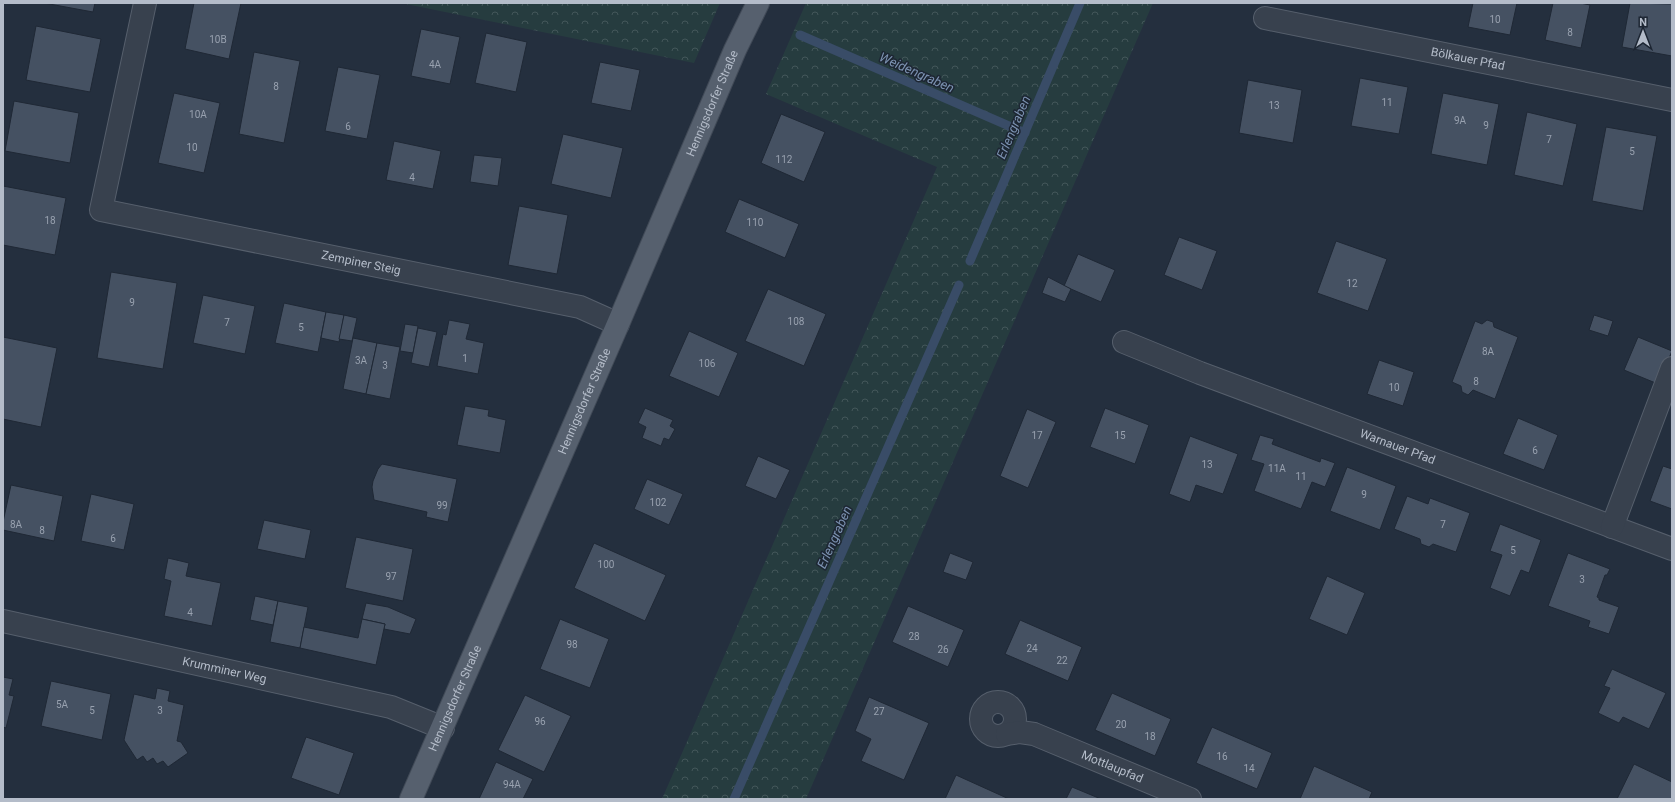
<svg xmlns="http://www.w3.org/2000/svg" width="1675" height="802" font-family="Roboto,sans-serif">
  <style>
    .park { fill: url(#park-crowns) }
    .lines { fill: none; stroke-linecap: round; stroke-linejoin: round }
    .stream { stroke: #394c67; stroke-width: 9 }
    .building { fill: #455162; stroke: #1f2835 }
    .minor-casing { stroke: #565f6c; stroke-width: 24 }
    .major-casing { stroke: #414a57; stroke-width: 24 }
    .minor { stroke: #38414e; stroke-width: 22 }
    .major { stroke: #56606e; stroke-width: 22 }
    .labels { text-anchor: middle; stroke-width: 3; stroke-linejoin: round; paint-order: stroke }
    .number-label { font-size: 10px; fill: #98a1af }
    .street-label { font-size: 12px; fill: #b4bcc9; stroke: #1d2633 }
    .water-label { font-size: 13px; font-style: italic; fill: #7c92b1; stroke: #1d2633 }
  </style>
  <defs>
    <pattern id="park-crowns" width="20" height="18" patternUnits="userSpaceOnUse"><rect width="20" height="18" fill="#263c3f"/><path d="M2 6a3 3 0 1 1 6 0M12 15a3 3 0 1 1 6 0" fill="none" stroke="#435659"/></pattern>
  </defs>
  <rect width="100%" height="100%" fill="#242f3e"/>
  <!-- park -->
  <g class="park">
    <polygon points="401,3 720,3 694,63"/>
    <polygon points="806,3 1153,3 806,799 662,799 937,167 766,94"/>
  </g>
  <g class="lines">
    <!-- stream -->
    <g class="stream">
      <polyline points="800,35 1025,133"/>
      <polyline points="970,261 1080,3"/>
      <polyline points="734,799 959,285"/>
    </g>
  </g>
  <!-- building -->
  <g class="building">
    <polygon points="44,3 95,3 93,12"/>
    <polygon points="194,3 241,3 229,59 185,49"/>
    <polygon points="1473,3 1517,3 1510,35 1468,27"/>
    <polygon points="1553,3 1580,3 1590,5 1581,48 1545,40"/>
    <polygon points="1630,3 1672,4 1672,56 1622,47"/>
    <polygon points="36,26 101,39 90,92 26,80"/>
    <polygon points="421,29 460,37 450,84 411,76"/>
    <polygon points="486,33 527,42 516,92 475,83"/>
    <polygon points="254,52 300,61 284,143 239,134"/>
    <polygon points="600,62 640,70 631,111 591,103"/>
    <polygon points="338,67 380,75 367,139 325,131"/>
    <polygon points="1360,78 1408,87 1399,134 1351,126"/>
    <polygon points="1248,80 1302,90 1293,143 1239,133"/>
    <polygon points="174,93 220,103 204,173 158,163"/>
    <polygon points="1443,93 1499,104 1487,165 1431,154"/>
    <polygon points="14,101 79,113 70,163 5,151"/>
    <polygon points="1527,112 1577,124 1563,186 1514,175"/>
    <polygon points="781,114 825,132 804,182 761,163"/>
    <polygon points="1606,127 1657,136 1643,211 1592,201"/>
    <polygon points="563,134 623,148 611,198 551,184"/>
    <polygon points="394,141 441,151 433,189 386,180"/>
    <polygon points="474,155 502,158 498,186 470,182"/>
    <polygon points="3,186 66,198 55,255 3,245"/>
    <polygon points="739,199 799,224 785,258 725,232"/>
    <polygon points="519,206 568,215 557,274 508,265"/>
    <polygon points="1179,237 1217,251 1202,290 1164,275"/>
    <polygon points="1336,241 1387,259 1368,311 1317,293"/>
    <polygon points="1078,254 1115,270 1101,302 1064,286"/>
    <polygon points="111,272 177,283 163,369 97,358"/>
    <polygon points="1048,277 1071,289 1065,302 1042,293"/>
    <polygon points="768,289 826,314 804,366 745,341"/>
    <polygon points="203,295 255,306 245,354 193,343"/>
    <polygon points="284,303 326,312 318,352 275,343"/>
    <polygon points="326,312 344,315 339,342 321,338"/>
    <polygon points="344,315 357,318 352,341 339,339"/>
    <polygon points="1594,315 1613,321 1608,336 1589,330"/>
    <polygon points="449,320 470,324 466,339 484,343 478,374 437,366 443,334 446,335"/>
    <polygon points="1487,320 1493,322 1494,327 1518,337 1495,399 1473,390 1468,395 1462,392 1461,386 1452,382 1475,321 1482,324"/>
    <polygon points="405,324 418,326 413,353 400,351"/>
    <polygon points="418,328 437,332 429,367 411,363"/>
    <polygon points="689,331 738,353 719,397 669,376"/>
    <polygon points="3,337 57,348 41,427 3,419"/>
    <polygon points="1638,337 1672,351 1658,384 1624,370"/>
    <polygon points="353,338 377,343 366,394 343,389"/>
    <polygon points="377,343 400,347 390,399 366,394"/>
    <polygon points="1379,360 1414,372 1403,406 1367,394"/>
    <polygon points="465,406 489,410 488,416 506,420 500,453 457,445"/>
    <polygon points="645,408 673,420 670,426 675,429 669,440 664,438 661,446 642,438 646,427 638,423"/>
    <polygon points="1105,408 1149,425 1135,464 1090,447"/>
    <polygon points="1027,409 1056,422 1028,488 1000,476"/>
    <polygon points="1518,418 1558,435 1544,470 1503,454"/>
    <polygon points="1260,435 1274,439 1272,444 1320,462 1321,458 1335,463 1325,487 1312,482 1301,509 1254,491 1264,464 1251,460"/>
    <polygon points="1190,436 1238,454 1223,494 1196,485 1190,502 1169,494"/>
    <polygon points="758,456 790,470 776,499 745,486"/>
    <polygon points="382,464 457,479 448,522 426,517 427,512 374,500 372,487 373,481 378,469"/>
    <polygon points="1663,466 1672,469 1672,509 1650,501"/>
    <polygon points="1347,467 1396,486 1380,530 1330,511"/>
    <polygon points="647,479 683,494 669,525 634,509"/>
    <polygon points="11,485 63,496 54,541 3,530 3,522"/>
    <polygon points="91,494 134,504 124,550 81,541"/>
    <polygon points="1407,496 1428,504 1430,498 1470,513 1456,552 1433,544 1429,547 1421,544 1420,539 1394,529"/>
    <polygon points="264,520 311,530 305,559 257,549"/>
    <polygon points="1500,524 1541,540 1529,573 1521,570 1510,596 1490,588 1502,555 1490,551"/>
    <polygon points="356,537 413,549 403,601 345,588"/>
    <polygon points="594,543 666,575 645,621 574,588"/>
    <polygon points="950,553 973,562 966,580 943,572"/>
    <polygon points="1568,553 1610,569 1607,575 1605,575 1597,597 1599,598 1599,600 1619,607 1609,634 1588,627 1590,621 1548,606"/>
    <polygon points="168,558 189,563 186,576 221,583 212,626 164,616 171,581 164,579"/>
    <polygon points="1327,576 1365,593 1347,635 1309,619"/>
    <polygon points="255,596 278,601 273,625 250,620"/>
    <polygon points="278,601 308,607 300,648 270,642"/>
    <polygon points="366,603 388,607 416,619 410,634 384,629 385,624 362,619"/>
    <polygon points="908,606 964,630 948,667 892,642"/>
    <polygon points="362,619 385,624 376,665 300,648 304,627 358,638"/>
    <polygon points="560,619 609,639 590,688 540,669"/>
    <polygon points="1020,620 1082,647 1068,681 1005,654"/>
    <polygon points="1612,669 1666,693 1649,729 1623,717 1619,723 1598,713 1610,688 1604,686"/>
    <polygon points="3,677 13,679 9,695 14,696 6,728 3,727"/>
    <polygon points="51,681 111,694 102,740 41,726"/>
    <polygon points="157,688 170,691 168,701 184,705 177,741 181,742 188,753 168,767 163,761 157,764 153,758 147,762 143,756 137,760 124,740 134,694 155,699"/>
    <polygon points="1112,693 1171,719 1155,756 1095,730"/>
    <polygon points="525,695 571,716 544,772 498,750"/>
    <polygon points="869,697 929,723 904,780 861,761 871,739 855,731"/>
    <polygon points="1212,727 1272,753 1257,789 1196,763"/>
    <polygon points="306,737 354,753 339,795 291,778"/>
    <polygon points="496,762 533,779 523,799 479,799"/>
    <polygon points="1634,764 1672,782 1672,799 1617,799"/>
    <polygon points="1314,766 1372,792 1369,799 1300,799"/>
    <polygon points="956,775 1009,799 945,799"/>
    <polygon points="1072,787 1101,799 1066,799"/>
  </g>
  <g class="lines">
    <defs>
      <g id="minor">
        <path id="s1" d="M145 3 101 210 580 307 618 324"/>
        <path id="s2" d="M1265 18 1672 100"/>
        <path id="s3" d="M1124 342 1200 373 1672 549"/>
        <polyline points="1612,527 1672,368"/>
        <path id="s4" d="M3 621 391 707 443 728"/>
        <circle cx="998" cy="719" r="17"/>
        <path id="s5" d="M1007 734 1020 732 1034 734 1190 799"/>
      </g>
      <g id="major">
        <path id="s6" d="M411 799 618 324 735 50 758 3"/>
      </g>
    </defs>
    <!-- minor casing -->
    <use href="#minor" class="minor-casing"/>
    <!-- major casing -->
    <use href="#major" class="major-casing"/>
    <!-- minor -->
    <use href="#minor" class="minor"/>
    <!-- major -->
    <use href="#major" class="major"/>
  </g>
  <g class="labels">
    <!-- number labels -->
    <g class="number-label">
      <text x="1495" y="23">10</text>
      <text x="1570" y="36">8</text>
      <text x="218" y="43">10B</text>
      <text x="435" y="68">4A</text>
      <text x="276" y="90">8</text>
      <text x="1387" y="106">11</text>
      <text x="1274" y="109">13</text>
      <text x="198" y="118">10A</text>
      <text x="1460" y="124">9A</text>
      <text x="1486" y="129">9</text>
      <text x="348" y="130">6</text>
      <text x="1549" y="143">7</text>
      <text x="192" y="151">10</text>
      <text x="1632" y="155">5</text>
      <text x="784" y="163">112</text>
      <text x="412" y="181">4</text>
      <text x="50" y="224">18</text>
      <text x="755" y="226">110</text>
      <text x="1352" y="287">12</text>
      <text x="132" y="306">9</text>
      <text x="796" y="325">108</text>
      <text x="227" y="326">7</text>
      <text x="301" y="331">5</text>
      <text x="1488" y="355">8A</text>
      <text x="465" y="362">1</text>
      <text x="361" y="364">3A</text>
      <text x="707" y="367">106</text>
      <text x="385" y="369">3</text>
      <text x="1476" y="385">8</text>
      <text x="1394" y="391">10</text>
      <text x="1037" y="439">17</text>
      <text x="1120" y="439">15</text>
      <text x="1535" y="454">6</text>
      <text x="1207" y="468">13</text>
      <text x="1277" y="472">11A</text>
      <text x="1301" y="480">11</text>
      <text x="1364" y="498">9</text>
      <text x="658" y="506">102</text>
      <text x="442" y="509">99</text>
      <text x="16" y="528">8A</text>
      <text x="1443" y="528">7</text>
      <text x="42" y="534">8</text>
      <text x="113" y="542">6</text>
      <text x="1513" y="554">5</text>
      <text x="606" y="568">100</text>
      <text x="391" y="580">97</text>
      <text x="1582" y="583">3</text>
      <text x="190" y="616">4</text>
      <text x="914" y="640">28</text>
      <text x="572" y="648">98</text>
      <text x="1032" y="652">24</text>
      <text x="943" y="653">26</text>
      <text x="1062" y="664">22</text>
      <text x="62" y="708">5A</text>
      <text x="92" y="714">5</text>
      <text x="160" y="714">3</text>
      <text x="879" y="715">27</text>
      <text x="540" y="725">96</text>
      <text x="1121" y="728">20</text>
      <text x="1150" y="740">18</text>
      <text x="1222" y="760">16</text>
      <text x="1249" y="772">14</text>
      <text x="512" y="788">94A</text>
    </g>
    <!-- street labels -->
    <g class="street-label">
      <text dy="4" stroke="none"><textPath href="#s2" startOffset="207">Bölkauer Pfad</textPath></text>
      <text dy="4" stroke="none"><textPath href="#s6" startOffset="758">Hennigsdorfer Straße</textPath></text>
      <text dy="4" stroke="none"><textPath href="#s1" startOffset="477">Zempiner Steig</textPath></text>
      <text dy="4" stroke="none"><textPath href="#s6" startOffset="434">Hennigsdorfer Straße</textPath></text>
      <text dy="4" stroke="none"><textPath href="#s3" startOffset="293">Warnauer Pfad</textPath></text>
      <text dy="4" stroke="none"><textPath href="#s4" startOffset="227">Krumminer Weg</textPath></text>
      <text dy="4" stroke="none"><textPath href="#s6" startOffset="110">Hennigsdorfer Straße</textPath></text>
      <text dy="4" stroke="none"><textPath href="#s5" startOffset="112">Mottlaupfad</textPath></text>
    </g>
    <!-- water labels -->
    <g class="water-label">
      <text transform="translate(917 72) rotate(24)" y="5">Weidengraben</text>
      <text transform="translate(1013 127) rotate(-67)" y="5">Erlengraben</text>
      <text transform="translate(834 537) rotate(-66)" y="5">Erlengraben</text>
    </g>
  </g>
  <!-- border -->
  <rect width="1675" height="802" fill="none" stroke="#b4bcc9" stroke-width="8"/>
  <!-- north arrow -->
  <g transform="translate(1643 32)" stroke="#1d2633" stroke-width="3" paint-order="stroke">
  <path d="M0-3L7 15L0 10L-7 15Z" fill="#b4bcc9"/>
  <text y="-6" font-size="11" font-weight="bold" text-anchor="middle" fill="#b4bcc9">N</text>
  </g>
</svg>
